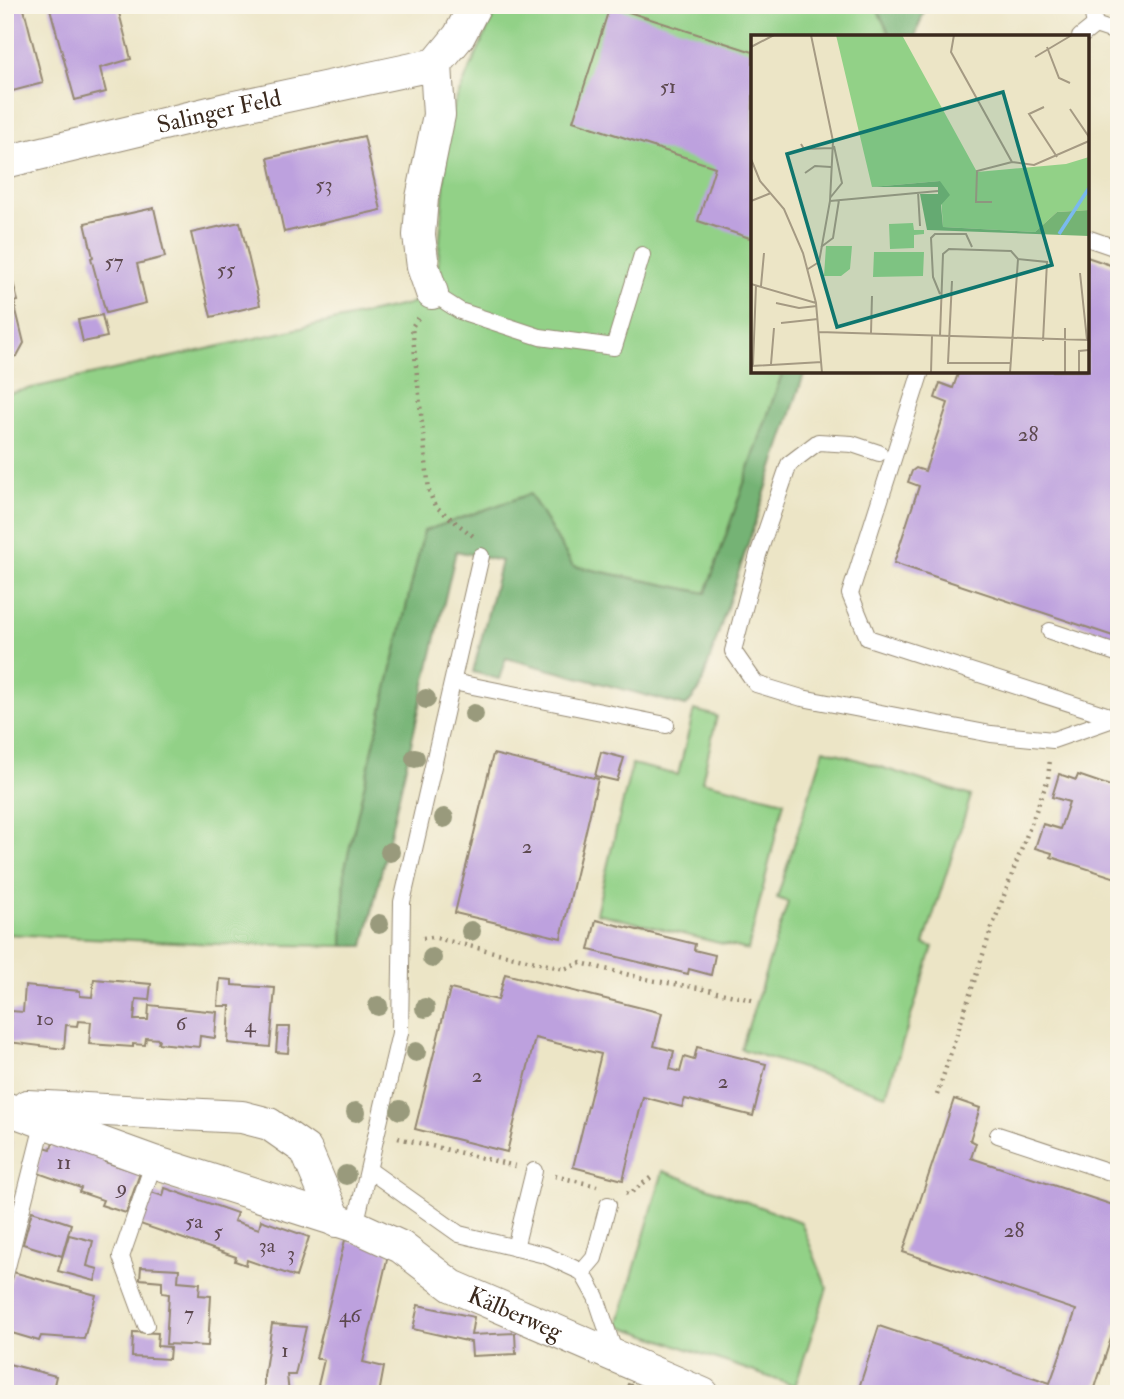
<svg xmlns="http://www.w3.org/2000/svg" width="1124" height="1399" font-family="'IM FELL Double Pica',serif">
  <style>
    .green { fill: #92d187; stroke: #667e52; stroke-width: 2 }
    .forest { fill: #75b374; stroke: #586e49; stroke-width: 2 }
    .building { fill: #bda1de }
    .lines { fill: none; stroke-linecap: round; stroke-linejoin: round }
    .service-casing { stroke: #948872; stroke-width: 18 }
    .minor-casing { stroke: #948872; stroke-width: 34 }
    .path { stroke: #948872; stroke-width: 4.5; stroke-dasharray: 2 5; stroke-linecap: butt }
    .service { stroke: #fff; stroke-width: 16 }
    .minor { stroke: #fff; stroke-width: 32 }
    .tree { fill: #999a7b }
    .labels { text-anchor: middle; stroke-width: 5; stroke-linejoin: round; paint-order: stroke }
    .number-label { font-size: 21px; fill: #5c484e }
    .street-label { font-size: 24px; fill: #3b2a1e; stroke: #fbf7ec }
    .inset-river { fill: none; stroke: #7ab9ee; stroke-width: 3.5 }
    .inset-road { fill: none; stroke: #a59a83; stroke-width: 2 }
    .view { fill: #0f766e; fill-opacity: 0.15; stroke: #0f766e; stroke-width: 3.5 }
    .inset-edge { fill: none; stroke: #3b2a1e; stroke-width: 3.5 }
  </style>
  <rect width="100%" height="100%" fill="#fbf7ec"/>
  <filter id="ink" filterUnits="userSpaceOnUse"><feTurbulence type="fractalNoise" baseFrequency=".0143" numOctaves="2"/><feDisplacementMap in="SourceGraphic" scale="14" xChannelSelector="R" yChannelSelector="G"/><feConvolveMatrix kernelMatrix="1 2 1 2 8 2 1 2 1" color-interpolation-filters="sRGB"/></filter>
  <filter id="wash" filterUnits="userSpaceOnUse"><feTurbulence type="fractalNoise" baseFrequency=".00686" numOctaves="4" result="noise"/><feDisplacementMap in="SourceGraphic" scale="28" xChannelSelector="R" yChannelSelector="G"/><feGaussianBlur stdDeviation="1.57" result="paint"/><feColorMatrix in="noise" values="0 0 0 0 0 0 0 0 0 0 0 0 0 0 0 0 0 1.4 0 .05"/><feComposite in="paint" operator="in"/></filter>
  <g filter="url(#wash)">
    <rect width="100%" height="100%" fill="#ece5c6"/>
    <!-- green -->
    <g class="green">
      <polygon points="498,5 875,5 891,37 753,37 753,371 783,371 706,593 573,566 530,494 424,531 345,868 343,946 216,944 5,934 5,394 409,304 436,292 449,116"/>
      <polygon points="694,710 717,716 702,781 784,801 748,950 596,913 632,764 678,775"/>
      <polygon points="824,749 971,796 924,944 933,947 886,1095 741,1049 788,902 777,898"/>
      <polygon points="663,1171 801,1222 827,1288 795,1386 618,1325"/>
    </g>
    <!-- forest -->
    <g class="forest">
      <polygon points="875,5 926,5 915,37 891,37"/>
      <polygon points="783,371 805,371 700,689 686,706 506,658 499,679 473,672 501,561 456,551 364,946 343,946 345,868 424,531 530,494 573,566 706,593"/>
    </g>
    <g id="blocks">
      <!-- building -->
      <g class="building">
        <polygon points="5,5 23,5 43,83 5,93"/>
        <polygon points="49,5 117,5 131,59 100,68 106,92 75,100"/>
        <polygon points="610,6 753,52 753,239 698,221 715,167 573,121"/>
        <polygon points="364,136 381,210 284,232 268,158"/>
        <polygon points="154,208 165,257 137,264 146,303 106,313 91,258 93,257 85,223"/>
        <polygon points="240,222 260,305 211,317 191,233"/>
        <polygon points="5,252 18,301 14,302 24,343 17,356 5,359"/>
        <polygon points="1087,257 1119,268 1119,638 894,563 919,486 908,482 912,471 916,468 925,471 948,403 935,398 940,383 953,388 959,371 1087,371"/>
        <polygon points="102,315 107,337 83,342 78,320"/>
        <polygon points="601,752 624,758 617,781 595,776"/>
        <polygon points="493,754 598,779 561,938 455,913"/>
        <polygon points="1059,774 1076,780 1078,775 1119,789 1119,879 1051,857 1052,853 1035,848 1043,824 1060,829 1069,802 1052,797"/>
        <polygon points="596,920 695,944 694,950 715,955 711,975 689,969 688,974 589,950"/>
        <polygon points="505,974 662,1013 654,1046 674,1051 670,1069 680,1072 684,1057 694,1060 697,1047 766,1064 753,1116 685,1099 682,1107 643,1097 623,1180 573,1167 601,1054 535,1038 507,1152 415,1129 450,989 498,1000"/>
        <polygon points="94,979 151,984 149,1000 136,999 134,1020 148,1020 149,1005 217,1012 215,1038 200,1036 199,1047 158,1043 159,1039 146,1038 145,1045 133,1044 133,1047 89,1044 91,1022 78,1021 77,1026 66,1025 64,1049 8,1042 11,1011 23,1012 25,986 80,991 80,996 92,997"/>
        <polygon points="220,979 232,980 232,985 275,988 270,1047 228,1043 230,1006 218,1006"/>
        <polygon points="278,1027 290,1027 288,1053 276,1052"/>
        <polygon points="954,1099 980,1108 970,1140 976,1143 971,1158 1119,1207 1119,1324 1116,1323 1093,1394 857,1394 879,1326 1050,1383 1076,1310 903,1252"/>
        <polygon points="54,1138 106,1156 105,1162 140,1173 126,1213 101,1205 103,1200 79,1192 81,1188 35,1172 44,1147 51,1149"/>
        <polygon points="5,1140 12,1141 8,1190 5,1190"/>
        <polygon points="165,1188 237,1213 234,1221 247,1225 259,1229 261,1220 309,1237 296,1277 247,1260 246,1265 235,1261 236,1257 140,1224 151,1192 163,1196"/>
        <polygon points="32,1211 71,1224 62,1256 23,1244"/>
        <polygon points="69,1235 93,1241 87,1266 98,1269 95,1281 58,1271"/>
        <polygon points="345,1240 389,1251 363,1362 384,1367 379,1394 316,1394 324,1360 316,1358"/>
        <polygon points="141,1267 179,1269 178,1281 200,1283 199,1295 211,1296 208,1346 166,1344 169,1294 162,1293 162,1281 140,1279"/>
        <polygon points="13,1272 96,1295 84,1339 41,1336 39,1341 5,1331 5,1299"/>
        <polygon points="418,1305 474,1317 471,1335 515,1333 516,1354 472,1356 471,1342 413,1329"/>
        <polygon points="272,1324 306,1327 295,1375 287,1375 289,1394 264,1394 264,1376"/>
        <polygon points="133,1332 158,1333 157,1346 170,1347 169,1359 132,1357"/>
        <polygon points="5,1363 56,1376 52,1394 5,1394"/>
        <polygon points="628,1384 655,1393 655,1394 624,1394"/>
      </g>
    </g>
  </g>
  <g filter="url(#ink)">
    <use href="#blocks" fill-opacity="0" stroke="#948872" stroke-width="2"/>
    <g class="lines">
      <defs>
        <g id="service">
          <polyline points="1091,5 1095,25"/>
          <polyline points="1080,37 1095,25 1119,33"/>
          <polyline points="1087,238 1119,249"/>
          <polyline points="432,293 460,311 540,337 614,347 642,255"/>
          <polyline points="921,371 850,594 868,638 1119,719"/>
          <polyline points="879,453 852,444 818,442 789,464 758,555 733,651 756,684 802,698 991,734 1053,740 1116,718"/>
          <polyline points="1050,631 1119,654"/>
          <polyline points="453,682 666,725"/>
          <polyline points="998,1135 1119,1175"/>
          <polyline points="369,1170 459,1234 545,1255 582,1272 596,1297 615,1354"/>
          <polyline points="355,1226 400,1033 402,902 481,556"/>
          <polyline points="515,1248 534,1171"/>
          <polyline points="582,1272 594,1258 608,1205"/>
          <polyline points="5,1275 44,1121"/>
          <polyline points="146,1325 121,1257 154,1162"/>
        </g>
        <g id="minor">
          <path id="s1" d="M5 162 230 108 436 64 459 36 475 5"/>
          <polyline points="432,293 423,267 419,235 422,198 439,115 436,64"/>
          <polyline points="27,1106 242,1117 269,1124 306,1150 336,1221"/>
          <path id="s2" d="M5 1108 154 1162 355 1226 401 1247 452 1286 703 1394"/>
        </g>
      </defs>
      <!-- service casing -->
      <use href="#service" class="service-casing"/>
      <!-- minor casing -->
      <use href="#minor" class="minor-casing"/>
      <!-- path -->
      <g class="path">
        <polyline points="418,318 412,327 429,491 435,506 473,536"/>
        <polyline points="423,938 432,937 564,969 581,963 650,980 699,988 756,1001"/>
        <polyline points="937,1095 991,930 1048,779 1050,759"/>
        <polyline points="398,1138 516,1166"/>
        <polyline points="555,1176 597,1186"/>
        <polyline points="626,1193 629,1194 654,1175"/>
      </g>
      <!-- service -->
      <use href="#service" class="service"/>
      <!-- minor -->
      <use href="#minor" class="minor"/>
    </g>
    <!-- trees -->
    <g class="tree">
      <circle cx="426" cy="699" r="10"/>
      <circle cx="474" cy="714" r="10"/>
      <circle cx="415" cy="758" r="10"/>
      <circle cx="444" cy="818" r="10"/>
      <circle cx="390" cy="852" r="10"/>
      <circle cx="379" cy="924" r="10"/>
      <circle cx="471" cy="931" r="10"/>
      <circle cx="432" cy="958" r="10"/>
      <circle cx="378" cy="1006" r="10"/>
      <circle cx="425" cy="1008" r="10"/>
      <circle cx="416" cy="1052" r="10"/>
      <circle cx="400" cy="1110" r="10"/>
      <circle cx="356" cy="1112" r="10"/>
      <circle cx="346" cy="1175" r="10"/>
    </g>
  </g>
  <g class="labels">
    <!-- number labels -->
    <g class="number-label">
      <text x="668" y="93">51</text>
      <text x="324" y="191">53</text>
      <text x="114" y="268">57</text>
      <text x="226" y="276">55</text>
      <text x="1028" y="441">28</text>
      <text x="527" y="853">2</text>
      <text x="45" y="1025">10</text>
      <text x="181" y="1030">6</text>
      <text x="250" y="1032">4</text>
      <text x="477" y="1082">2</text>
      <text x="723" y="1088">2</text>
      <text x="64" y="1169">11</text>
      <text x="122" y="1194">9</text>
      <text x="194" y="1228">5a</text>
      <text x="1014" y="1237">28</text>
      <text x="218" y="1238">5</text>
      <text x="267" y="1252">3a</text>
      <text x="291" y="1260">3</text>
      <text x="189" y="1320">7</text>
      <text x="350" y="1322">46</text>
      <text x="285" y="1357">1</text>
    </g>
    <!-- street labels -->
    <g class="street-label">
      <text dy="8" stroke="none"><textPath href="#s1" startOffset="220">Salinger Feld</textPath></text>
      <text dy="8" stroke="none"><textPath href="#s2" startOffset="553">Kälberweg</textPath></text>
    </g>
  </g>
  <!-- overview -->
  <g transform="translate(751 35)">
    <rect width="338" height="338" fill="#ece5c6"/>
    <path d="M85 0H151L226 137 315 129 338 122V175L306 177 284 197 192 192 189 146 121 152ZM162 188 163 195H173V199L163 200V213L139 214 138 189ZM75 211H101L99 234 90 241H73ZM123 217H173L172 241 122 242Z" fill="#92d187"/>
    <path d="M189 146 199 160 190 170 192 192 284 197 306 177 338 175V201L176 195 169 159H187V152H121Z" fill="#75b374"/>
    <path class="inset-river" d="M308 199 338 153"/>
    <path class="inset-road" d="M203 0 200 17 261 127 283 130 338 106M0 12 23 0M296 12 308 43 319 48M284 22 321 0M293 72 278 79 306 122M319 74 338 102M50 109 53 114 81 113M0 124 9 146 33 174 52 218 65 268 71 338M54 138 64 131 80 132M167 157 169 191M79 163 91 148 83 111M0 166 20 158M79 166 187 156M241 167H225L226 136 261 127M70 212 82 203 88 165M57 234 68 227 79 166 82 106 60 0M329 238 336 305M201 246 197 328H259M0 249 65 268M10 251 13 218M189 259 182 242 180 203 184 199H215L221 212M25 268 48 273 66 271M30 288 67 284M68 297 338 305M120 298 121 261M189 301 192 219 198 214 260 216 267 224M20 329 23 293M2 330 5 250M0 331 71 327M180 338 181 301M259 338 267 224 296 227 292 306M314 338V293M328 338V316L338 315"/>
    <path class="view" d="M252 57 301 230 86 292 36 119Z"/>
    <rect width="338" height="338" class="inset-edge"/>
  </g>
  <!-- margin -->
  <rect width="1124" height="1399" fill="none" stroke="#fbf7ec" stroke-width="28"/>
</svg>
